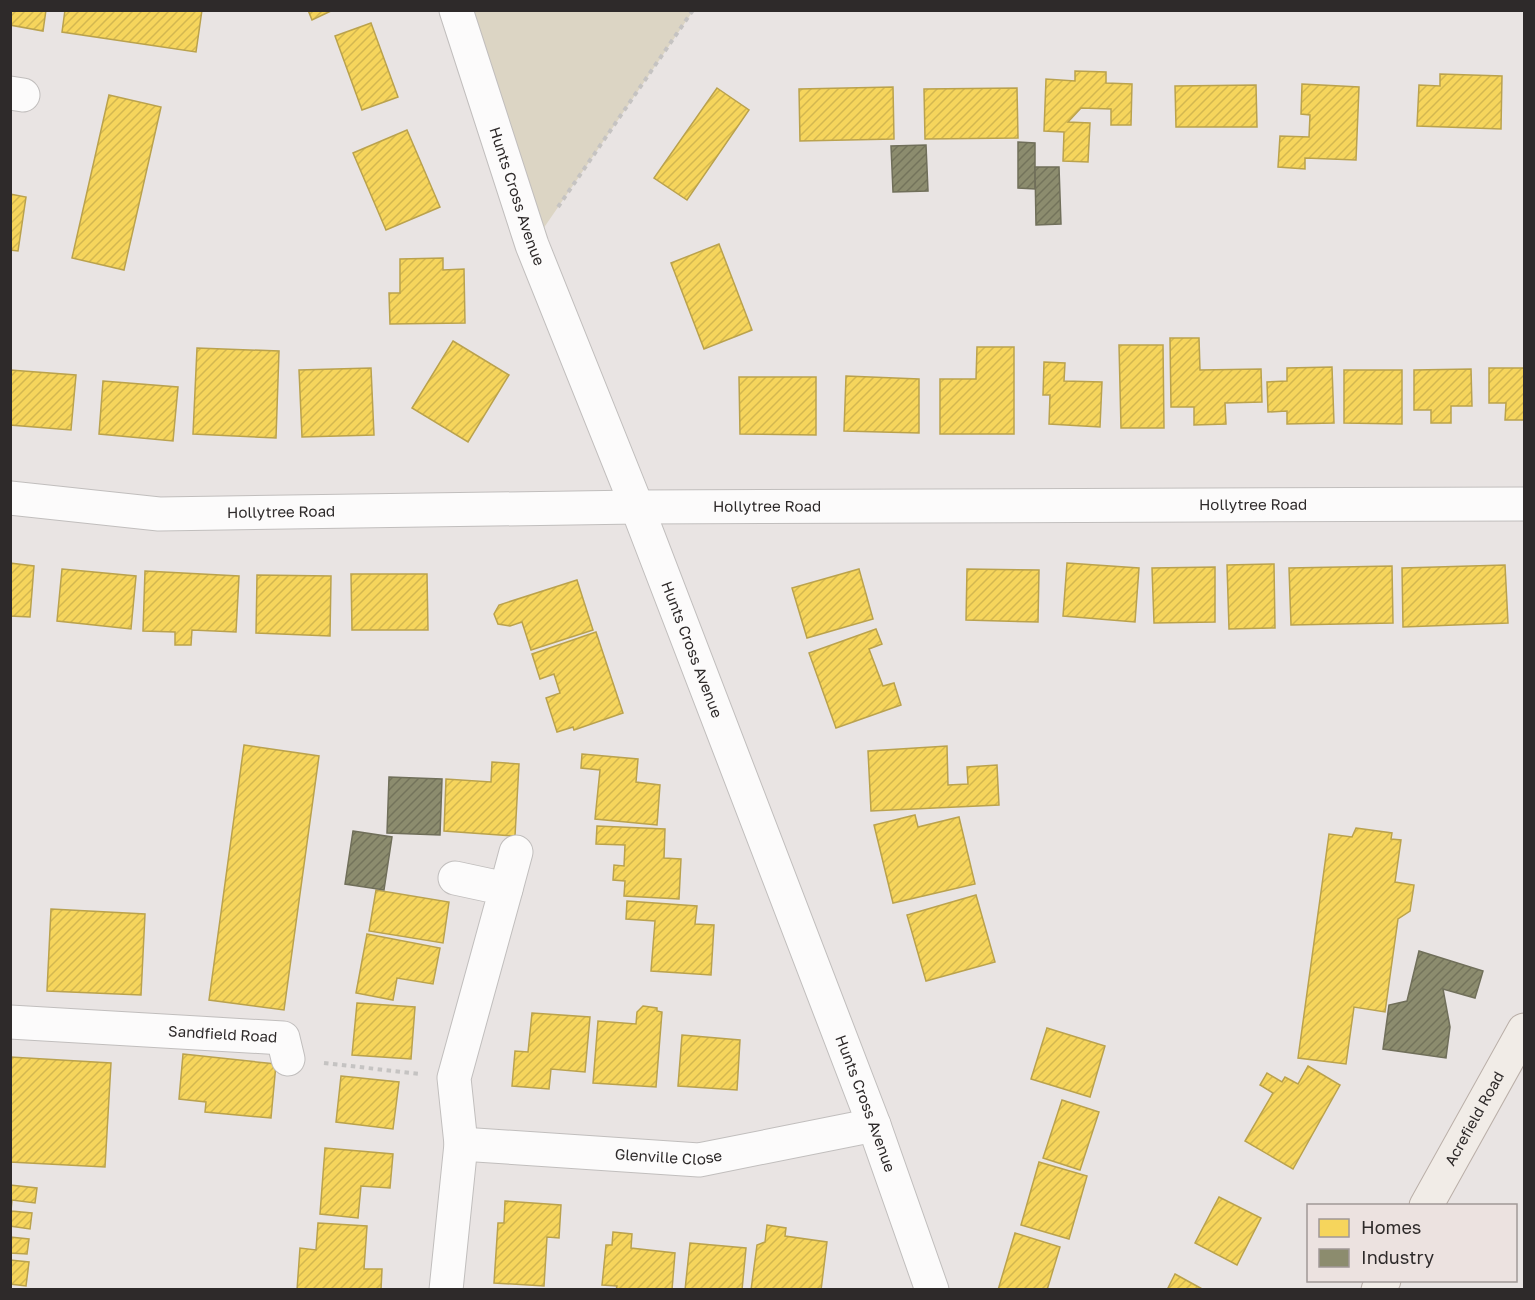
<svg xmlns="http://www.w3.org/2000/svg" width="1535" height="1300" font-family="'Golos Text',sans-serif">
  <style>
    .green { fill: #dcd5c4 }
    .homes { fill: url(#homes-hatch); stroke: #baa24d; stroke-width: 1.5 }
    .industry { fill: url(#industry-hatch); stroke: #706f5a; stroke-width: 1.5 }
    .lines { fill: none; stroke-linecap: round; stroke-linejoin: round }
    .minor-casing { stroke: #c1bebd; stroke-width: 35 }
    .major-casing { stroke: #baafa8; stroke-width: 35 }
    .path { stroke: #c5c3c2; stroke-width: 4; stroke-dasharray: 4.5 4.5; stroke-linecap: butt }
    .minor { stroke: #fcfbfb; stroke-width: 33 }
    .major { stroke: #f1ece7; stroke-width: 33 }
    .labels { text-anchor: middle; stroke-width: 6; stroke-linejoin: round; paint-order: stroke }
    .street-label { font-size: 15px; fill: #2e2a2a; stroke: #ece2e0 }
  </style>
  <defs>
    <pattern id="homes-hatch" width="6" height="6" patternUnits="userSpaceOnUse" patternTransform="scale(1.5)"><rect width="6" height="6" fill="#f6d55c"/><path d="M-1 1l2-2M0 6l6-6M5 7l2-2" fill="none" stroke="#d3b750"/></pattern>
    <pattern id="industry-hatch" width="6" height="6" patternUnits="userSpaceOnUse" patternTransform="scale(1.5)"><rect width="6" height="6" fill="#8c8c6e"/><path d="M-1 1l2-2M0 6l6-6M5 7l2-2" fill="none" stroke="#73735b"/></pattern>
  </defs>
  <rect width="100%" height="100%" fill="#e9e4e3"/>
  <!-- green -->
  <polygon class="green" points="456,11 693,11 532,245"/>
  <!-- homes -->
  <g class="homes">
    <polygon points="10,10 46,10 43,31 10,25"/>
    <polygon points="65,10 202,10 196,52 62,32"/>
    <polygon points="308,10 333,10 312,20"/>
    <polygon points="371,23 398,97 362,110 335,36"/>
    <polygon points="1075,71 1106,72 1106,83 1132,84 1131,125 1111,125 1111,109 1081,108 1068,122 1090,123 1088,162 1063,161 1064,132 1044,131 1046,79 1075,81"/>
    <polygon points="1440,74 1502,76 1501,129 1417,126 1419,85 1440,86"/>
    <polygon points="1302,84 1359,87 1356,160 1305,158 1305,169 1278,167 1280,136 1309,137 1310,115 1301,114"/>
    <polygon points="1256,85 1257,127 1176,127 1175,86"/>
    <polygon points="893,87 894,139 800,141 799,89"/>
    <polygon points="717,88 749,110 687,200 654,178"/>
    <polygon points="1017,88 1018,138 925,139 924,89"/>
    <polygon points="109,95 161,107 124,270 72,258"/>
    <polygon points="407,130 440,207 386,230 353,153"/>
    <polygon points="10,194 26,197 18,251 10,250"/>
    <polygon points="719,244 752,330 704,349 671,263"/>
    <polygon points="443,258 443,270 464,269 465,323 390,324 389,293 400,293 400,259"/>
    <polygon points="1170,338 1199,338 1200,370 1261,369 1262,402 1225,403 1226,424 1194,425 1194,407 1171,407"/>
    <polygon points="453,341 509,375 468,442 412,408"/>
    <polygon points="1119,345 1163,345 1164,428 1121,428"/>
    <polygon points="977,347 1014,347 1014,434 940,434 940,379 976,379"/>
    <polygon points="197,348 279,351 276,438 193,434"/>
    <polygon points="1044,362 1065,363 1064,381 1102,382 1100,427 1049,424 1050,395 1043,395"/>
    <polygon points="1332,367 1334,423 1287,424 1287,411 1268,412 1267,382 1287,381 1287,368"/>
    <polygon points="371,368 374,435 302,437 299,370"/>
    <polygon points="1489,368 1524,368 1524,420 1505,420 1506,403 1489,403"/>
    <polygon points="1471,369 1472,406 1451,406 1451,423 1431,423 1431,410 1414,410 1414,370"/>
    <polygon points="10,370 76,375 71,430 10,425"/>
    <polygon points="1344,370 1402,370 1402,424 1344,423"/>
    <polygon points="846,376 919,379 919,433 844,431"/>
    <polygon points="739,377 816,377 816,435 740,434"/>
    <polygon points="103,381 178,387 173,441 99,434"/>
    <polygon points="10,563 34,566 30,617 10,616"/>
    <polygon points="1067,563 1139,568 1135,622 1063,616"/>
    <polygon points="1274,564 1275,628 1229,629 1227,565"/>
    <polygon points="1505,565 1508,623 1403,627 1402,568"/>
    <polygon points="1392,566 1393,623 1291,625 1289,568"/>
    <polygon points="1215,567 1215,622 1154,623 1152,568"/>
    <polygon points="62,569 136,576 131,629 57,621"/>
    <polygon points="859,569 873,619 807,638 792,588"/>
    <polygon points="967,569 1039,570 1038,622 966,620"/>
    <polygon points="145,571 239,576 236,632 192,630 191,645 175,645 175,632 143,631"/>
    <polygon points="351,574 427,574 428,630 352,630"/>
    <polygon points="257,575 331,576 330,636 256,633"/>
    <polygon points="577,580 593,630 531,650 522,622 510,626 498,624 494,614 499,605"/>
    <polygon points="876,629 882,644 869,649 883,686 894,683 901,705 836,728 809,653"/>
    <polygon points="596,632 623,713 574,730 573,727 557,732 546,698 560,693 554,674 540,679 532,654"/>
    <polygon points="244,745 319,756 284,1010 209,1000"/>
    <polygon points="947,746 948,785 968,784 967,767 997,765 999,805 871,811 868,751"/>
    <polygon points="582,754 638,759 636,782 660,785 657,825 595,819 600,770 581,768"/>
    <polygon points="492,762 519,764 515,836 444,831 446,779 491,782"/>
    <polygon points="915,815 918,827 959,817 975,884 893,903 874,825"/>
    <polygon points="597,826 665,829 664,858 681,859 679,899 624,896 625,881 613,880 614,865 624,866 625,845 596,844"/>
    <polygon points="1356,828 1392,833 1391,839 1401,840 1395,882 1414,885 1410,911 1398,919 1385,1012 1354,1007 1346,1064 1298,1058 1329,834 1352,837"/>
    <polygon points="376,890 449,902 443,943 369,931"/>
    <polygon points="976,895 995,962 926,981 907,915"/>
    <polygon points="627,901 697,906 695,924 714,925 711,975 651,971 655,921 626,919"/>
    <polygon points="51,909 145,914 141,995 47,991"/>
    <polygon points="367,934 440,948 433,984 397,978 393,1000 356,993"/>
    <polygon points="357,1003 415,1007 411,1059 352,1055"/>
    <polygon points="643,1006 657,1008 657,1011 662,1012 656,1087 593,1083 598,1021 636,1024 637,1012"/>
    <polygon points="532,1013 590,1017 585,1072 551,1069 549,1089 512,1086 515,1051 528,1052"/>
    <polygon points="1047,1028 1105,1046 1090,1097 1031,1079"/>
    <polygon points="682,1035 740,1040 737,1090 678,1086"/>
    <polygon points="183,1054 276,1064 271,1118 205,1112 206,1102 179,1099"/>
    <polygon points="10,1057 111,1063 105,1167 10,1162"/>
    <polygon points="1308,1066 1340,1085 1293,1169 1245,1141 1273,1093 1260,1085 1267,1073 1282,1082 1285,1077 1298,1084"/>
    <polygon points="341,1076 399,1082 393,1129 336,1122"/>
    <polygon points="1062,1100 1099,1112 1080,1170 1043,1158"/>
    <polygon points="325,1148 393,1154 390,1188 361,1186 358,1218 320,1214"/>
    <polygon points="1039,1162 1087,1176 1069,1239 1021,1225"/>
    <polygon points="10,1185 37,1188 35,1203 12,1200 11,1211 32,1213 30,1229 10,1226"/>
    <polygon points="1219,1197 1261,1218 1237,1265 1195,1243"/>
    <polygon points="505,1201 561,1205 559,1238 547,1237 544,1286 494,1283 498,1223 504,1223"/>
    <polygon points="318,1223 367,1226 364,1269 382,1269 381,1290 297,1290 300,1248 316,1250"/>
    <polygon points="767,1225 786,1228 785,1236 827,1242 821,1290 751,1290 757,1245 765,1242"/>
    <polygon points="613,1232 632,1234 631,1248 675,1253 672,1290 616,1290 617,1286 602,1285 606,1245 612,1245"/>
    <polygon points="1015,1233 1060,1247 1047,1290 998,1290"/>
    <polygon points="10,1237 29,1239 27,1254 10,1253"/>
    <polygon points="690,1243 746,1248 742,1290 685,1290"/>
    <polygon points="10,1260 29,1262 26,1286 10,1284"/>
    <polygon points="1175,1274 1204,1290 1167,1290"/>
  </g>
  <!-- industry -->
  <g class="industry">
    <polygon points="1018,142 1035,143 1035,189 1018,188"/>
    <polygon points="926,145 928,191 893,192 891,146"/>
    <polygon points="1035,167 1059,167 1061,224 1036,225"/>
    <polygon points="389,777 442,779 440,835 387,833"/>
    <polygon points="353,831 392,837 384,890 345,884"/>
    <polygon points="1419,951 1483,971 1475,998 1443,989 1450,1027 1446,1058 1383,1049 1389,1005 1407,1001"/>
  </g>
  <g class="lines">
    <defs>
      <g id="minor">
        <path id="s1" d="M456 10 532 245 637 507 874 1125 932 1290"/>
        <polyline points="10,93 23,95"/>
        <path id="s2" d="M10 498 159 514 637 507 1524 504"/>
        <polyline points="506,889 516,852"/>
        <path id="s3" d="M10 1022 283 1038 288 1059"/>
        <path id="s4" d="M461 1144 699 1160 874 1125"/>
        <polyline points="446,1290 461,1144 454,1078 506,889 455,878"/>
      </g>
      <g id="major">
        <path id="s5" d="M1426 1206 1524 1030"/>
        <polyline points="1378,1290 1384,1280"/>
      </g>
    </defs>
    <!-- minor casing -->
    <use href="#minor" class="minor-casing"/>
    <!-- major casing -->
    <use href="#major" class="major-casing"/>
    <!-- path -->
    <g class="path">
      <polyline points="558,207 693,10"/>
      <polyline points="324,1063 420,1074"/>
    </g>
    <!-- minor -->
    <use href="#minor" class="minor"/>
    <!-- major -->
    <use href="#major" class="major"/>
  </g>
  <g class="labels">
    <!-- street labels -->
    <g class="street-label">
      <text dy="5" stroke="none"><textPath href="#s1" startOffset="196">Hunts Cross Avenue</textPath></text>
      <text dy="5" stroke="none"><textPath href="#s2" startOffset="1244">Hollytree Road</textPath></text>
      <text dy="5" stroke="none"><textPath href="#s2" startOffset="758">Hollytree Road</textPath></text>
      <text dy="5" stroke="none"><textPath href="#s2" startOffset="272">Hollytree Road</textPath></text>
      <text dy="5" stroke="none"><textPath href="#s1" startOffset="682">Hunts Cross Avenue</textPath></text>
      <text dy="5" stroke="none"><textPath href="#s3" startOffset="213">Sandfield Road</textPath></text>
      <text dy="5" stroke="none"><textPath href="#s1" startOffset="1168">Hunts Cross Avenue</textPath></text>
      <text dy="5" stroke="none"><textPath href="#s5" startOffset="100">Acrefield Road</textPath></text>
      <text dy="5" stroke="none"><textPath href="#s4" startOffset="208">Glenville Close</textPath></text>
    </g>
  </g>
  <!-- border -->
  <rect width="1535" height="1300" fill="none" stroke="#2e2a2a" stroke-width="24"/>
  <!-- legend -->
  <rect x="1307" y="1204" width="210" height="78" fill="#ece2e0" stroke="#a09897" stroke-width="1.5"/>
  <rect x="1319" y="1219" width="30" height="18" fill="#f6d55c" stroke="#a09897" stroke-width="1.5"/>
  <text x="1361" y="1234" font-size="18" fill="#2e2a2a">Homes</text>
  <rect x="1319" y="1249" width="30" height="18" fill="#8c8c6e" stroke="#a09897" stroke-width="1.5"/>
  <text x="1361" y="1264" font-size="18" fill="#2e2a2a">Industry</text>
</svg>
